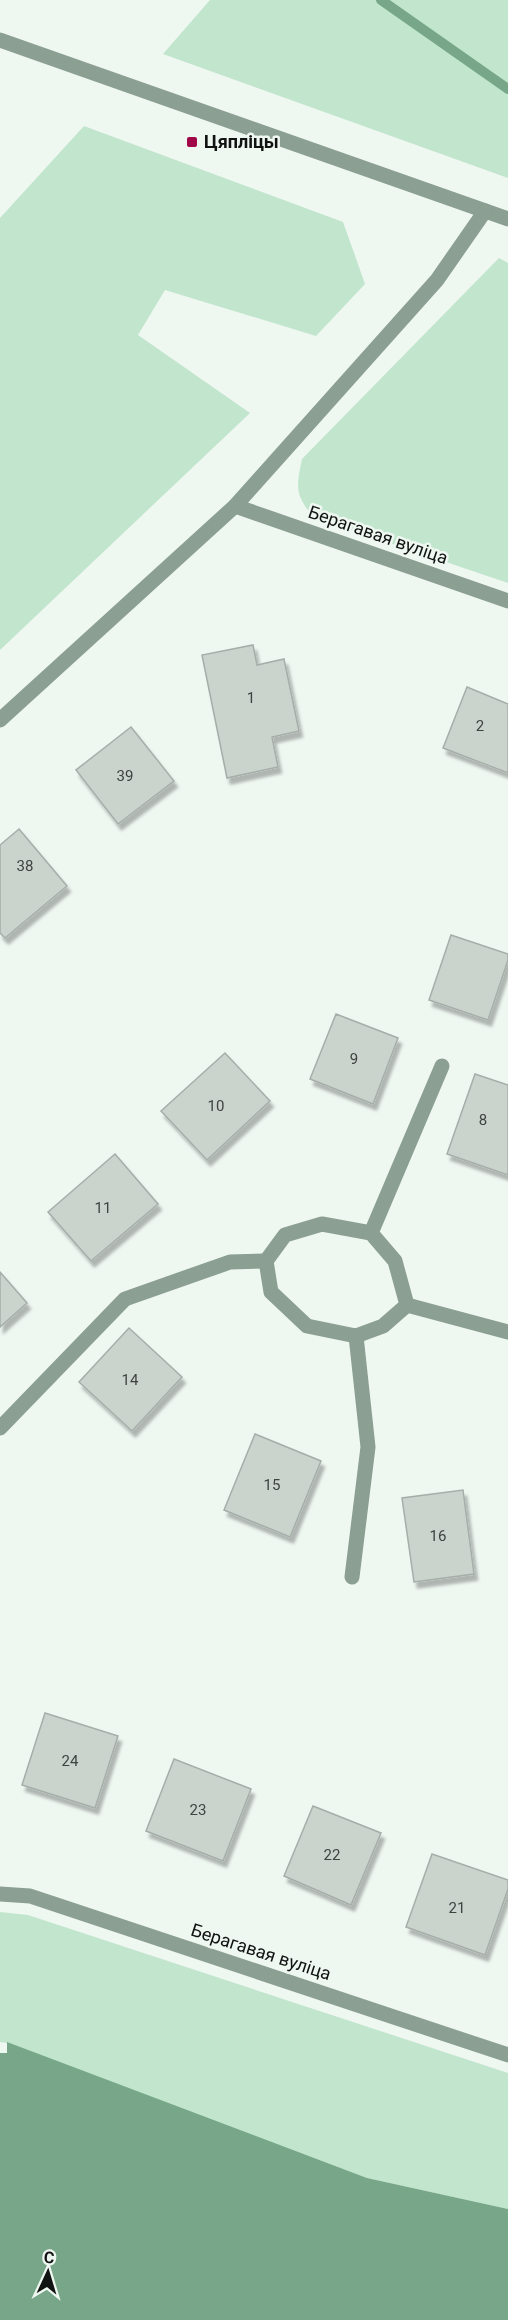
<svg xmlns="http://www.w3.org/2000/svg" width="508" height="2320" font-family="Roboto,sans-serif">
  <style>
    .green { fill: #c1e5cd }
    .water { fill: #77a788 }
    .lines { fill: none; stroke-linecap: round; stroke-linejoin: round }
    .stream { stroke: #77a788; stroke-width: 10 }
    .building { fill: #cbd3cd; stroke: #a6aea9; stroke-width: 1.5; filter: url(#shadow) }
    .minor { stroke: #8b9f92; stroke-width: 15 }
    .poi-dot { fill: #a10848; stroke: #eff7f1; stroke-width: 2 }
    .labels { text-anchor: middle; stroke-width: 5; stroke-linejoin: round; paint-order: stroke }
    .number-label { font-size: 15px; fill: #3f4340 }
    .poi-label { font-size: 18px; font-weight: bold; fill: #101311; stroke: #eff7f1; text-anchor: start }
    .street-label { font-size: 18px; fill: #101311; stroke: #eff7f1 }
  </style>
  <defs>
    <filter id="shadow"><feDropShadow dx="3.5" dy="6" stdDeviation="1.5" flood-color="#0004"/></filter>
  </defs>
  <rect width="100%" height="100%" fill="#eff7f1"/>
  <!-- green -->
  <g class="green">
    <polygon points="210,0 508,0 508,178 163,54"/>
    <polygon points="84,126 343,222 365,284 316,336 165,290 138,335 250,413 0,650 0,218"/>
    <path d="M499 258 508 263V583L313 517C295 494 296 488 302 459Z"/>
    <polygon points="0,1912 28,1915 508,2073 508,2209 367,2178 7,2043 0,2042"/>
  </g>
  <!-- water -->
  <polygon class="water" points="7,2042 367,2178 508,2209 508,2320 0,2320 0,2053 7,2053"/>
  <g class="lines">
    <!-- stream -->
    <polyline class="stream" points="381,0 508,89"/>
  </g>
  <!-- building -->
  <g class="building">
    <polygon points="253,645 257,665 284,659 299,731 272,737 278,767 227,778 202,655"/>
    <polygon points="467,687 508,704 508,773 443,748"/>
    <polygon points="131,727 174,781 118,824 76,770"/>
    <polygon points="19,829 67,886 5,938 0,933 0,845"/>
    <polygon points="451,935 508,954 508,960 488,1020 429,1000"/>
    <polygon points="336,1014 398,1038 373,1104 310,1079"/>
    <polygon points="225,1053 270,1101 207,1160 161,1111"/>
    <polygon points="475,1074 508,1085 508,1175 447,1154"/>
    <polygon points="115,1154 158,1204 91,1261 48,1212"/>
    <polygon points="0,1272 27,1303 0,1327"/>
    <polygon points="129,1328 182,1377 132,1431 79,1382"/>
    <polygon points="255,1434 321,1461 290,1537 224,1510"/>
    <polygon points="463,1490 474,1574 414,1582 402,1498"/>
    <polygon points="45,1713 118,1736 95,1808 22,1785"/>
    <polygon points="174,1759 251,1789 223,1861 146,1831"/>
    <polygon points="313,1806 381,1833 351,1905 284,1876"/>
    <polygon points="432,1854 508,1880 508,1889 485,1955 406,1927"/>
  </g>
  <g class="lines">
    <!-- minor -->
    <g class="minor">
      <polyline points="0,40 508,219"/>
      <polyline points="235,506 508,601"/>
      <polyline points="0,720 235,506 437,280 485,211"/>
      <polygon points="322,1224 371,1233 395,1261 407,1305 383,1326 356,1336 307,1326 271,1292 266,1261 285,1235"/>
      <polyline points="371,1233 442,1066"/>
      <polyline points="407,1305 508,1332"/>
      <polyline points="0,1428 125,1299 230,1262 266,1261"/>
      <polyline points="352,1577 368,1447 356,1336"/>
      <polyline points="0,1894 30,1896 508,2055"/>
    </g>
  </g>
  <!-- markers -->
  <rect class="poi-dot" x="186" y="136" width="12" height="12" rx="3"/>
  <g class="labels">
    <!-- number labels -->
    <g class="number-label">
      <text x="251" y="703">1</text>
      <text x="480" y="731">2</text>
      <text x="125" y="781">39</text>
      <text x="25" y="871">38</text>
      <text x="354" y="1064">9</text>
      <text x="216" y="1111">10</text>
      <text x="483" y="1125">8</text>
      <text x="103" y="1213">11</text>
      <text x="130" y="1385">14</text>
      <text x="272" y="1490">15</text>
      <text x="438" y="1541">16</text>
      <text x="70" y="1766">24</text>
      <text x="198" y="1815">23</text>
      <text x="332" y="1860">22</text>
      <text x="457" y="1913">21</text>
    </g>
    <!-- poi labels -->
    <g class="poi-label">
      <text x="204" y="148">Цяпліцы</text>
    </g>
    <!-- street labels -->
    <g class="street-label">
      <text transform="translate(378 535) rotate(19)" y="6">Берагавая вуліца</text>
      <text transform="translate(261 1952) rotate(18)" y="6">Берагавая вуліца</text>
    </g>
  </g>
  <!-- north arrow -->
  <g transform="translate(48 2272) rotate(4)" stroke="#eff7f1" stroke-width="4.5" paint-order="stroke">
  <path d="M0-4.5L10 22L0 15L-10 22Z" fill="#101311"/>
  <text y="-9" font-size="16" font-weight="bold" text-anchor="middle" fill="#101311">С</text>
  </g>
</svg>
